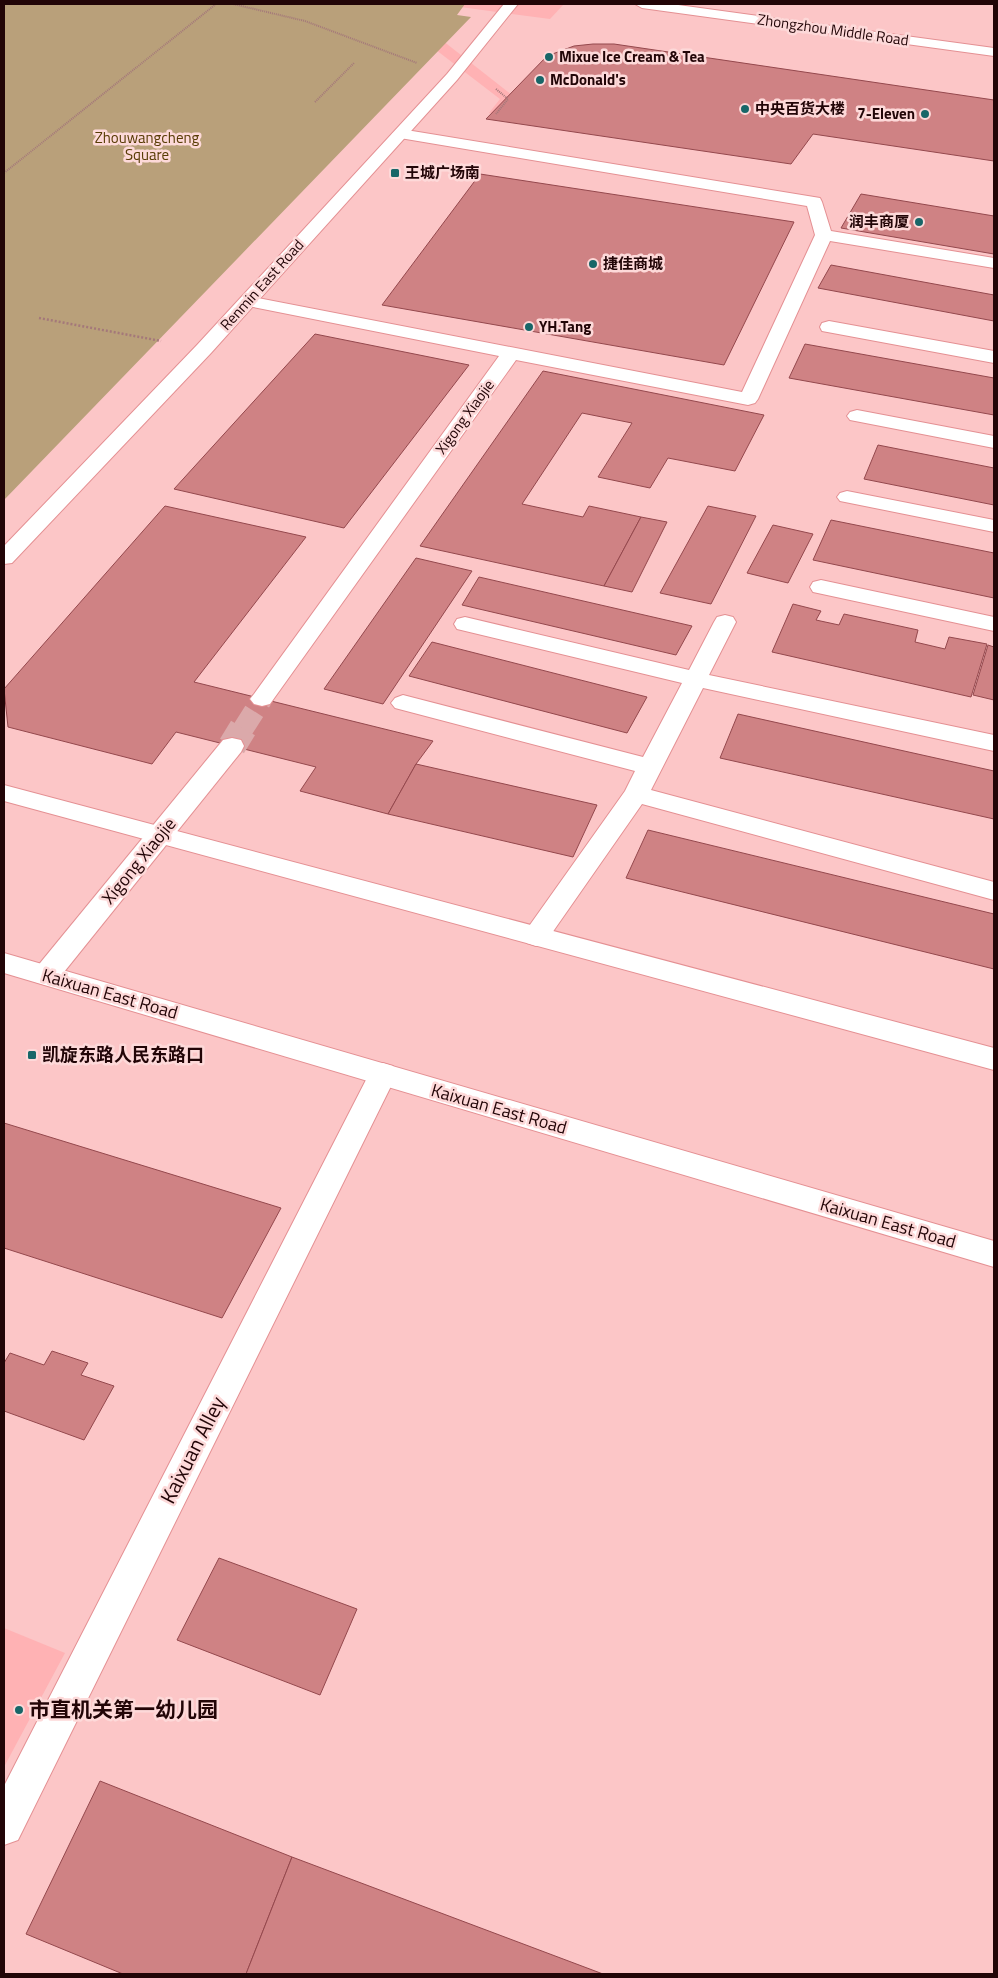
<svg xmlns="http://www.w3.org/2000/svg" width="998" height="1978" font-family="'Titillium Web','Noto Sans SC',sans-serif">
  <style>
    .built { fill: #ffb2b4 }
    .green { fill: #b9a07a }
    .building { fill: #cf8284; stroke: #94484d }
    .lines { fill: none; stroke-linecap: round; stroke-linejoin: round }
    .minor-tunnel-far1 { stroke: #dba9aa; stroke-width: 21; stroke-dasharray: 21 11; stroke-linecap: butt }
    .minor-tunnel { stroke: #dba9aa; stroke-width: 28; stroke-dasharray: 28 14; stroke-linecap: butt }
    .minor-casing { stroke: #e49093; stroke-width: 2 }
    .major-casing { stroke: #e49093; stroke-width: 2 }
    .path-far1 { stroke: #a4787a; stroke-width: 2; stroke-dasharray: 1 1; stroke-linecap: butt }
    .path { stroke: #a4787a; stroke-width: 2.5; stroke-dasharray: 2 2; stroke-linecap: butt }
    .minor { fill: #fff; fill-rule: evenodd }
    .major { fill: #fff; fill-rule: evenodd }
    .poi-dot { fill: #186668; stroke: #fdd9d9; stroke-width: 2 }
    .labels { text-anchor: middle; stroke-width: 5; stroke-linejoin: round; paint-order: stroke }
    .far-street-label { font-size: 15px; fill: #220507; stroke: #fdd9d9 }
    .far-poi-label { font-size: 15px; font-weight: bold; fill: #220507; stroke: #fdd9d9; text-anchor: start }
    .far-park-label { font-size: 15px; fill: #573b04; stroke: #fdd9d9 }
    .street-label { font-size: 18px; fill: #220507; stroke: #fdd9d9 }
    .poi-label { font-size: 18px; font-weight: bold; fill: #220507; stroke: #fdd9d9; text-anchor: start }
    .near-street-label { font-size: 21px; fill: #220507; stroke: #fdd9d9 }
    .near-poi-label { font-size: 21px; font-weight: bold; fill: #220507; stroke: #fdd9d9; text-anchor: start }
  </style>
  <rect width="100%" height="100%" fill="#fcc6c7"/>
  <!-- built -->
  <g class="built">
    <polygon points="396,4 517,99 503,115 489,113 500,99 423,40"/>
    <polygon points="438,4 564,4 550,19"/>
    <polygon points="4,1628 65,1653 4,1767"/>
  </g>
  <!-- green -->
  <polygon class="green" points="4,4 465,4 457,15 471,17 4,500"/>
  <!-- building -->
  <g class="building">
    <polygon points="593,44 614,44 994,100 994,161 813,134 791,164 486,119 547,56 574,46"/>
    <polygon points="480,174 794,222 724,365 382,305"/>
    <polygon points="861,194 994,216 994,254 841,228"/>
    <polygon points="831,265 994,295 994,321 818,288"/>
    <polygon points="315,334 469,365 344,528 174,489"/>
    <polygon points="805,344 994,378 994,415 789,378"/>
    <polygon points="543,371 764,415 735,471 668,458 650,488 598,477 632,423 582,413 522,504 583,517 589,506 641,517 604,586 420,546"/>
    <polygon points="878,445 994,468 994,505 864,479"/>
    <polygon points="165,506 306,537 194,682 433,741 416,764 388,814 300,791 316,767 176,732 152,764 8,727 4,689"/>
    <polygon points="708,506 756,516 711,604 660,593"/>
    <polygon points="641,517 667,522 632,592 604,586"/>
    <polygon points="831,520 994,553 994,598 813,560"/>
    <polygon points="773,525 813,534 788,583 747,573"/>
    <polygon points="416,558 472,571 383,704 324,689"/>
    <polygon points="479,577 692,626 676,655 462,605"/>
    <polygon points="793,604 821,611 816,620 839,625 844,614 918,630 915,642 945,649 949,637 987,644 971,697 772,652"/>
    <polygon points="432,642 647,697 627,733 409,676"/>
    <polygon points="988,645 994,647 994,700 973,695"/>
    <polygon points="738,714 994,771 994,819 720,758"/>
    <polygon points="416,764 597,805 573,857 388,814"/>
    <polygon points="648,830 994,914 994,969 626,878"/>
    <polygon points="4,1123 281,1208 222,1318 4,1248"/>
    <polygon points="52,1351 88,1363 81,1375 114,1386 84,1440 4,1411 4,1363 10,1353 44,1365"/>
    <polygon points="219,1558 357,1609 320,1695 177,1640"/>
    <polygon points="100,1781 292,1857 246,1974 123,1974 26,1934"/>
    <polygon points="292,1857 603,1974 246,1974"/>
  </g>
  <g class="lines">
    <!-- minor-tunnel-far1 -->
    <polyline class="minor-tunnel-far1" points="243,729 262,699"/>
    <!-- minor-tunnel -->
    <polyline class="minor-tunnel" points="232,746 243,728"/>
    <defs>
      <g id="minor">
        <polygon points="400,129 814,197 820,198 822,202 831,231 994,258 994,268 830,241 758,399 755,403 748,405 516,360 270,704 262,706 254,704 250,699 254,694 499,356 248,306 242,305 239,301 242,297 248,296 742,392 815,235 807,206 394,137 392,134"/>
        <polygon points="829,321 994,351 994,363 822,331 820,327 822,323"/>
        <polygon points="857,410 994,436 994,448 850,420 847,416 850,412"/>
        <polygon points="847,491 994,520 994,532 840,501 837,497 840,493"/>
        <polygon points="821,580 994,617 994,631 813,592 810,587 813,582"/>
        <polygon points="725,615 733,617 736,622 709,675 994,735 994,751 703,688 651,790 994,882 994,900 642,804 545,943 536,946 527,943 523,936 527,929 625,791 635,771 395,708 391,703 395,698 403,695 643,757 682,683 457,629 454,624 457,619 465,617 689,670 714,622 717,617"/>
        <polygon points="232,738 241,740 244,746 241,752 56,982 46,985 36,982 32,975 36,968 223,740"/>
        <polygon points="383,1063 393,1066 397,1074 18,1840 4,1845 4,1786 369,1074 373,1066"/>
      </g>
      <g id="major">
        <polygon points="504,4 518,4 457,80 211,353 12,563 4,564 4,546 197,345 447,74"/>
        <polygon points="635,4 671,4 994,48 994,56 642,8"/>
        <polygon points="4,785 994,1048 994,1070 4,801"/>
        <polygon points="4,953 994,1241 994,1267 4,973"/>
      </g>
    </defs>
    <!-- minor casing -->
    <use href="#minor" class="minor-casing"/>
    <!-- major casing -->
    <use href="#major" class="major-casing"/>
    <!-- path-far1 -->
    <g class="path-far1">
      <polyline points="233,4 305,21 417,63"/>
      <polyline points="496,89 508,99 496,114"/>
      <polyline points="315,102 354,63"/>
      <polyline points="4,173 216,4"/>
    </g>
    <!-- path -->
    <polyline class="path" points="39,318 161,341"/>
    <!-- minor -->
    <use href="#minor" class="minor"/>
    <!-- major -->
    <use href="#major" class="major"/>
  </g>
  <!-- markers -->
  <g class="poi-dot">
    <circle cx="549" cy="57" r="5"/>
    <circle cx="540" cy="80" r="5"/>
    <circle cx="745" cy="109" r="5"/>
    <circle cx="925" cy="114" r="5"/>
    <rect x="390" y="168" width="10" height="10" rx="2.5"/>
    <circle cx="919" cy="222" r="5"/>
    <circle cx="593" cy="264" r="5"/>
    <circle cx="529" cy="327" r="5"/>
    <rect x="27" y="1050" width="10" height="10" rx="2.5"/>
    <circle cx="19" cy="1710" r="5"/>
  </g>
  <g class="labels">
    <!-- far-street labels -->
    <g class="far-street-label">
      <text transform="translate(833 30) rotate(8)" y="5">Zhongzhou Middle Road</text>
      <text transform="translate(262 285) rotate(-48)" y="5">Renmin East Road</text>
      <text transform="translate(465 417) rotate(-54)" y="5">Xigong Xiaojie</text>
    </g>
    <!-- far-poi labels -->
    <g class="far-poi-label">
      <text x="559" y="62">Mixue Ice Cream &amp; Tea</text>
      <text x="550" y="85">McDonald's</text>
      <text x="755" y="114">中央百货大楼</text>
      <text x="915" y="119" text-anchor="end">7-Eleven</text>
      <text x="405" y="178">王城广场南</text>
      <text x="909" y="227" text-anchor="end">润丰商厦</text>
      <text x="603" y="269">捷佳商城</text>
      <text x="539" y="332">YH.Tang</text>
    </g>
    <!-- far-park labels -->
    <g class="far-park-label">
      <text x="147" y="143">Zhouwangcheng<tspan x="147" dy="17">Square</tspan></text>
    </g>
    <!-- street labels -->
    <g class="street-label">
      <text transform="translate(139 861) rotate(-51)" y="6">Xigong Xiaojie</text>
      <text transform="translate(110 994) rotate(16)" y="6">Kaixuan East Road</text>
      <text transform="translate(499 1109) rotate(16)" y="6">Kaixuan East Road</text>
      <text transform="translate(888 1223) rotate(16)" y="6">Kaixuan East Road</text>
    </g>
    <!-- poi labels -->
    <g class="poi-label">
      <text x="42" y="1061">凯旋东路人民东路口</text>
    </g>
    <!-- near-street labels -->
    <g class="near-street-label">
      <text transform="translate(193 1450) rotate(-63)" y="7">Kaixuan Alley</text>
    </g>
    <!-- near-poi labels -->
    <g class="near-poi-label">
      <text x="29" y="1717">市直机关第一幼儿园</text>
    </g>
  </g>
  <!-- border -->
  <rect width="998" height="1978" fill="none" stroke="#220507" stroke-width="10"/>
</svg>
